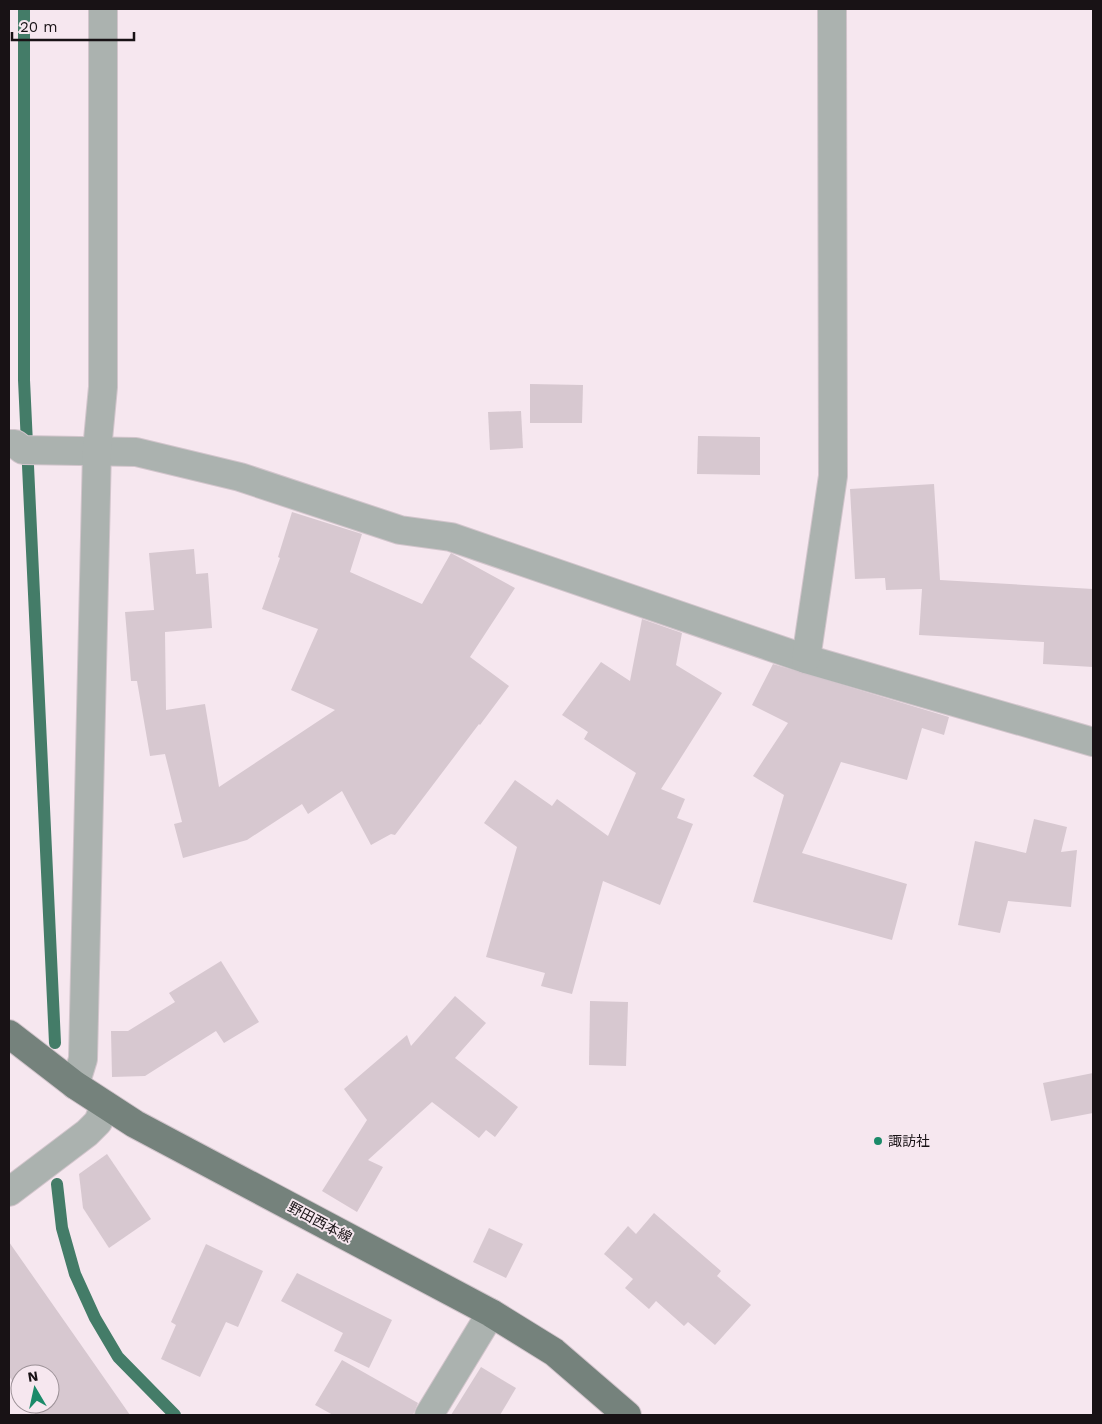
<svg xmlns="http://www.w3.org/2000/svg" width="1102" height="1424" font-family="'Work Sans','Noto Sans JP',sans-serif">
  <style>
    .lines { fill: none; stroke-linecap: round; stroke-linejoin: round }
    .stream { stroke: #447c68; stroke-width: 12 }
    .building { fill: #d7c8d0 }
    .minor-casing { stroke: #d2c5cc; stroke-width: 30 }
    .major-casing { stroke: #d2c5cc; stroke-width: 30 }
    .minor { stroke: #abb2af; stroke-width: 28 }
    .major { stroke: #75827c; stroke-width: 28 }
    .poi-dot { fill: #1b8a69; stroke: #f6e7ef; stroke-width: 2 }
    .labels { text-anchor: middle; stroke-width: 4; stroke-linejoin: round; paint-order: stroke }
    .poi-label { font-size: 14px; fill: #181215; stroke: #f6e7ef; text-anchor: start }
    .street-label { font-size: 14px; fill: #181215; stroke: #f6e7ef }
  </style>
  <rect width="100%" height="100%" fill="#f6e7ef"/>
  <g class="lines">
    <!-- stream -->
    <g class="stream">
      <polyline points="24,9 24,380 55,1043"/>
      <polyline points="57,1184 62,1228 75,1274 95,1318 118,1357 175,1415"/>
    </g>
  </g>
  <!-- building -->
  <g class="building">
    <polygon points="530,384 583,385 582,423 530,423"/>
    <polygon points="521,411 523,448 490,450 488,412"/>
    <polygon points="698,436 760,437 760,475 697,474"/>
    <polygon points="934,484 940,580 1093,589 1093,667 1043,664 1044,642 919,635 922,589 886,590 885,578 855,579 850,489"/>
    <polygon points="292,512 362,534 350,572 422,604 451,553 515,588 470,657 509,686 480,725 479,724 395,835 391,834 371,845 342,791 308,814 302,804 247,840 183,858 174,824 182,822 165,754 150,756 137,681 131,681 125,612 154,610 149,553 194,549 196,574 208,573 212,628 165,632 166,710 205,704 219,787 335,710 291,690 318,629 262,609 280,558 278,557"/>
    <polygon points="642,619 682,633 676,665 722,693 661,789 685,799 677,818 693,824 660,905 603,881 572,994 541,986 545,973 486,957 517,847 484,823 515,780 552,806 557,799 608,836 636,773 584,739 588,732 562,715 601,662 630,681"/>
    <polygon points="773,664 949,717 944,735 922,728 907,780 841,762 802,853 907,884 892,940 753,902 784,795 753,776 788,723 752,705"/>
    <polygon points="1034,819 1067,827 1061,852 1077,850 1071,907 1008,901 1000,933 958,925 975,841 1026,853"/>
    <polygon points="221,961 259,1022 224,1043 216,1031 145,1076 112,1077 111,1031 128,1031 175,1002 169,993"/>
    <polygon points="455,996 486,1023 455,1058 518,1107 495,1137 486,1130 479,1138 432,1102 368,1160 383,1167 357,1212 322,1191 367,1120 344,1089 407,1035 411,1046"/>
    <polygon points="590,1001 628,1002 626,1066 589,1065"/>
    <polygon points="1093,1073 1093,1113 1051,1121 1043,1083"/>
    <polygon points="107,1154 151,1219 109,1248 83,1208 79,1174"/>
    <polygon points="654,1213 721,1271 717,1276 751,1305 715,1345 688,1322 684,1326 656,1301 649,1309 625,1288 633,1279 604,1254 628,1226 636,1234"/>
    <polygon points="489,1228 523,1244 506,1278 473,1262"/>
    <polygon points="9,1242 86,1352 130,1415 36,1415 28,1404 50,1404 50,1374 20,1374 20,1392 9,1376"/>
    <polygon points="206,1244 263,1271 238,1327 226,1322 200,1377 161,1359 176,1325 171,1322"/>
    <polygon points="297,1273 392,1320 369,1368 334,1351 343,1333 281,1301"/>
    <polygon points="342,1360 418,1403 413,1415 333,1415 315,1405"/>
    <polygon points="481,1367 516,1388 500,1415 451,1415"/>
  </g>
  <g class="lines">
    <defs>
      <g id="minor">
        <polyline points="9,444 15,444 23,450 136,452 240,477 400,530 451,537 806,659 1093,742"/>
        <polyline points="806,659 833,476 832,9"/>
        <polyline points="75,1085 83,1059 97,450 103,387 103,9"/>
        <polyline points="9,1192 87,1133 98,1122 105,1105"/>
        <polyline points="429,1415 491,1313"/>
      </g>
      <polyline id="major" points="9,1034 75,1085 135,1124 491,1313 554,1352 627,1415"/>
    </defs>
    <!-- minor casing -->
    <use href="#minor" class="minor-casing"/>
    <!-- major casing -->
    <use href="#major" class="major-casing"/>
    <!-- minor -->
    <use href="#minor" class="minor"/>
    <!-- major -->
    <use href="#major" class="major"/>
  </g>
  <!-- markers -->
  <circle class="poi-dot" cx="878" cy="1141" r="5"/>
  <g class="labels">
    <!-- poi labels -->
    <g class="poi-label">
      <text x="888" y="1146">諏訪社</text>
    </g>
    <!-- street labels -->
    <g class="street-label">
      <text transform="translate(320 1222) rotate(28)" y="5">野田西本線</text>
    </g>
  </g>
  <!-- border -->
  <rect width="1102" height="1424" fill="none" stroke="#181215" stroke-width="20"/>
  <!-- north arrow -->
  <g transform="translate(35 1389) rotate(351)"><circle r="24" fill="#f6e7ef" stroke="#9d9298"/>
  <path d="M0-4L9 19L0 12L-9 19Z" fill="#1b8a69"/>
  <text y="-8" font-size="14" font-weight="bold" text-anchor="middle" fill="#181215">N</text>
  </g>
  <!-- scale -->
  <path d="M12 32v8h122v-8" fill="none" stroke="#181215" stroke-width="2.5"/>
  <text x="20" y="32" font-size="15" fill="#181215" stroke="#f6e7ef" stroke-width="4" paint-order="stroke">20 m</text>
</svg>
